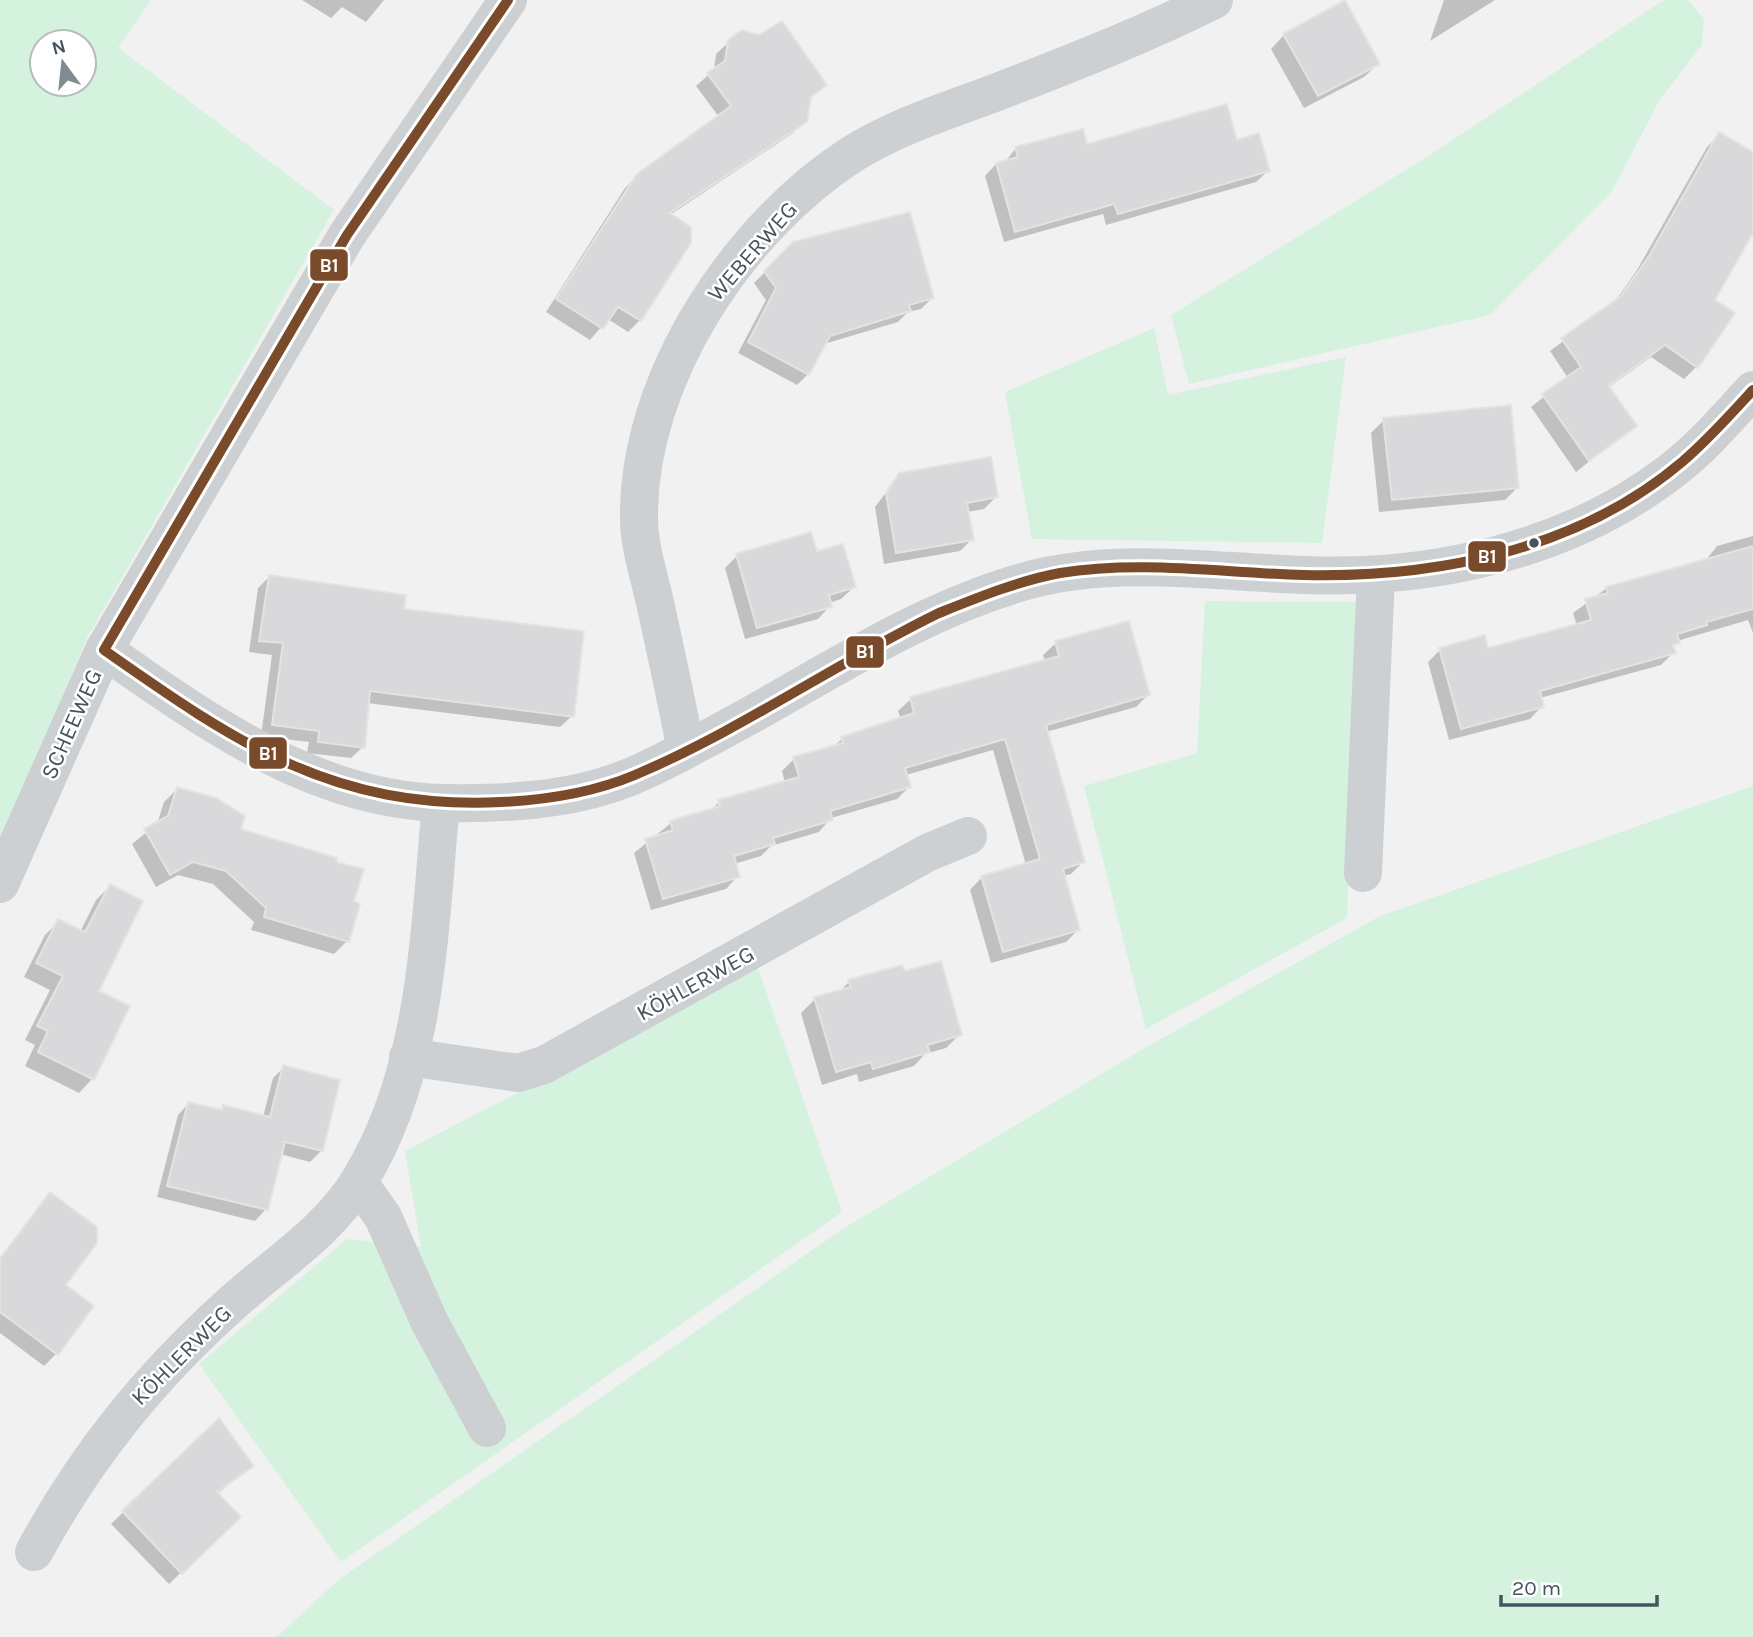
<svg xmlns="http://www.w3.org/2000/svg" width="1753" height="1637" font-family="Karla,sans-serif">
  <style>
    .green { fill: #d4f2de; fill-rule: evenodd }
    .shadow { fill: #0003 }
    .building { fill: #d9d9db; stroke: #e3e3e4; stroke-width: 2 }
    .lines { fill: none; stroke-linecap: round; stroke-linejoin: round }
    .street { stroke: #cdd0d2; stroke-width: 38 }
    .bus-1-casing { stroke: #fff; stroke-width: 16 }
    .bus-1 { stroke: #7a4b2a; stroke-width: 10 }
    .bus-dot { fill: #46545f; stroke: #fff; stroke-width: 2.5 }
    .labels { text-anchor: middle; stroke-width: 5; stroke-linejoin: round; paint-order: stroke }
    .street-label { font-size: 23px; fill: #46545f; stroke: #fff }
    .line-badge { stroke: #fff; stroke-width: 2.5 }
    .badge-label { font-size: 19px; text-anchor: middle; font-weight: bold; fill: #fff }
  </style>
  <rect width="100%" height="100%" fill="#f2f1f1"/>
  <!-- green -->
  <g class="green">
    <path d="M0 0H151L118 48 334 210 87 638 0 853ZM42 42H84V84H42Z"/>
    <polygon points="1664,0 1688,0 1704,19 1702,45 1659,101 1611,193 1490,315 1189,384 1171,315 1430,155"/>
    <polygon points="1154,328 1168,395 1346,357 1322,543 1032,539 1005,392"/>
    <polygon points="1205,601 1358,602 1347,918 1146,1029 1084,786 1197,753"/>
    <polygon points="1753,786 1753,1637 277,1637 337,1581 844,1228 1143,1049 1380,916"/>
    <polygon points="758,968 842,1212 341,1562 199,1364 347,1239 421,1247 405,1151"/>
  </g>
  <!-- shadow -->
  <g class="shadow">
    <polygon points="302,0 384,0 366,22 342,7 331,18"/>
    <polygon points="1444,0 1495,0 1430,41"/>
    <polygon points="1284,35 1378,64 1364,77 1304,108 1271,49"/>
    <polygon points="729,42 825,85 809,100 805,121 793,133 670,215 640,320 628,332 608,319 590,340 546,312 625,188 638,175 719,117 696,86 714,70 716,54"/>
    <polygon points="1719,135 1753,154 1753,229 1712,300 1732,314 1696,367 1684,379 1651,357 1608,388 1634,426 1576,472 1531,407 1568,378 1550,351 1614,303 1637,270 1707,147"/>
    <polygon points="1236,142 1268,171 1256,182 1106,225 1103,214 1004,242 985,176 996,164 1005,162 1016,148"/>
    <polygon points="793,244 933,297 921,309 908,312 898,322 824,344 808,374 797,385 738,353 766,300 754,283"/>
    <polygon points="1384,420 1518,487 1505,500 1379,512 1371,433"/>
    <polygon points="900,474 996,497 984,509 967,512 972,539 960,551 884,564 875,507"/>
    <polygon points="1753,536 1753,633 1748,620 1677,641 1672,648 1674,652 1661,665 1540,698 1542,706 1530,719 1449,740 1428,662 1440,650 1487,650 1577,626 1573,613 1607,588 1705,561 1717,546"/>
    <polygon points="816,553 854,587 841,599 829,603 830,606 818,619 745,639 725,568 737,556"/>
    <polygon points="269,577 402,610 572,716 560,727 367,703 363,747 351,758 307,753 309,742 261,736 272,655 249,652 258,588"/>
    <polygon points="1056,643 1148,695 1136,707 1046,732 1083,862 1071,874 1063,876 1078,930 1066,942 991,963 970,890 982,877 1026,865 993,750 906,775 909,787 897,799 831,818 819,832 771,846 761,856 734,864 738,876 726,889 651,910 634,853 671,823 710,811 719,802 785,783 782,771 794,759 833,747 842,739 901,719 898,711 911,699 1045,661 1043,655"/>
    <polygon points="177,789 352,903 347,941 334,954 251,930 254,922 213,884 178,875 156,887 132,844 157,824 164,802"/>
    <polygon points="110,886 96,992 127,1007 92,1079 79,1093 25,1066 35,1045 25,1040 50,990 24,977 45,935 59,921 80,932 96,900"/>
    <polygon points="849,982 960,1034 946,1048 925,1054 914,1066 859,1082 857,1074 822,1085 801,1013 815,999 839,992"/>
    <polygon points="284,1067 321,1151 310,1162 280,1154 266,1209 255,1221 157,1197 178,1115 189,1103 219,1111 223,1107 263,1117 273,1078"/>
    <polygon points="50,1194 64,1286 56,1354 44,1366 0,1333 0,1257"/>
    <polygon points="218,1420 252,1466 217,1494 239,1517 169,1584 111,1524"/>
  </g>
  <!-- building -->
  <g class="building">
    <polygon points="1345,0 1380,64 1318,96 1283,34"/>
    <polygon points="782,21 827,85 811,97 807,122 670,213 691,227 691,243 641,321 618,307 603,329 556,299 637,174 731,106 707,73 725,61 728,40 742,30 759,35"/>
    <polygon points="1227,104 1237,140 1259,133 1270,171 1118,214 1114,204 1015,232 996,163 1018,157 1015,147 1083,129 1087,144"/>
    <polygon points="1719,132 1753,152 1753,233 1715,300 1735,313 1698,368 1665,345 1609,386 1637,426 1589,461 1542,394 1581,367 1561,338 1620,297 1649,256"/>
    <polygon points="910,212 934,298 909,305 911,311 830,336 809,375 748,342 776,288 764,271 793,242"/>
    <polygon points="1511,405 1519,488 1392,500 1383,418"/>
    <polygon points="991,457 998,497 967,503 974,540 896,553 886,493 899,473"/>
    <polygon points="811,532 817,551 843,544 856,587 829,595 832,607 757,628 736,554"/>
    <polygon points="1753,546 1753,609 1706,622 1707,625 1677,634 1680,643 1673,645 1676,653 1540,691 1544,707 1461,729 1439,648 1485,635 1488,648 1591,620 1585,599 1608,593 1606,587"/>
    <polygon points="269,575 406,595 404,609 584,631 574,717 370,691 365,748 318,742 319,731 272,725 283,643 259,641"/>
    <polygon points="1129,621 1150,695 1046,725 1085,862 1063,869 1080,930 1003,952 981,876 1040,859 1005,739 905,768 911,787 830,811 833,820 773,838 775,844 734,856 740,877 663,899 645,839 673,830 670,821 720,806 718,800 799,777 793,757 843,743 841,737 914,713 910,697 1059,656 1055,641"/>
    <polygon points="177,787 216,798 245,816 241,829 337,858 336,862 364,869 354,901 360,904 349,942 264,917 266,908 226,871 193,862 170,875 144,829 168,816"/>
    <polygon points="110,884 143,901 99,991 130,1006 94,1080 38,1052 48,1031 37,1026 63,976 36,963 58,919 85,932"/>
    <polygon points="941,961 962,1035 927,1045 930,1052 873,1069 871,1062 836,1072 814,997 851,987 848,980 902,965 905,971"/>
    <polygon points="283,1065 340,1080 323,1151 285,1142 268,1210 167,1186 188,1102 222,1110 223,1105 270,1117"/>
    <polygon points="50,1192 97,1227 97,1243 66,1285 94,1306 58,1355 0,1312 0,1259"/>
    <polygon points="219,1418 254,1466 217,1492 241,1517 182,1574 122,1511"/>
  </g>
  <g class="lines">
    <!-- street -->
    <g class="street">
      <path d="M104 650C205 721 316 801 444 803 502 804 567 801 622 780 647 771 672 757 695 745 804 690 907 614 1026 581 1117 556 1211 572 1304 575 1432 580 1567 551 1670 472 1701 449 1727 418 1753 390"/>
      <path d="M686 750C676 699 665 648 654 598 648 573 639 544 639 519 637 379 739 226 854 153 896 127 946 111 992 94 1067 65 1142 36 1214 0"/>
      <polyline points="1363,873 1376,576"/>
      <polyline points="0,884 104,650 347,235 508,0"/>
      <polyline points="408,1057 518,1073 544,1065 927,853 968,836"/>
      <polyline points="359,1183 383,1217 430,1323 487,1428"/>
      <path d="M34 1552C86 1456 149 1378 230 1305 273 1266 328 1232 359 1181 428 1070 429 929 441 803"/>
    </g>
    <defs>
      <path id="bus-1" d="M508 0 347 235 104 650C235 742 333 810 501 802 546 800 592 793 635 775 741 730 836 663 939 613 979 597 1018 581 1060 573 1141 560 1223 573 1304 575 1437 578 1578 550 1682 462 1708 440 1730 415 1753 390"/>
    </defs>
    <!-- bus-1 casing -->
    <use href="#bus-1" class="bus-1-casing"/>
    <!-- bus-1 -->
    <use href="#bus-1" class="bus-1"/>
  </g>
  <!-- markers -->
  <circle class="bus-dot" cx="1534" cy="543" r="6"/>
  <g class="labels">
    <!-- street labels -->
    <g class="street-label">
      <text transform="translate(752 251) rotate(-49)" y="8">WEBERWEG</text>
      <text transform="translate(71 724) rotate(-66)" y="8">SCHEEWEG</text>
      <text transform="translate(695 983) rotate(-29)" y="8">KÖHLERWEG</text>
      <text transform="translate(181 1355) rotate(-45)" y="8">KÖHLERWEG</text>
    </g>
  </g>
  <g class="line-badge">
    <rect x="309" y="248" width="40" height="34" rx="7" fill="#7a4b2a"/>
    <rect x="1467" y="540" width="40" height="33" rx="7" fill="#7a4b2a"/>
    <rect x="845" y="635" width="40" height="34" rx="7" fill="#7a4b2a"/>
    <rect x="248" y="736" width="40" height="34" rx="7" fill="#7a4b2a"/>
  </g>
  <g class="badge-label">
    <text x="329" y="272">B1</text>
    <text x="1487" y="563">B1</text>
    <text x="865" y="658">B1</text>
    <text x="268" y="760">B1</text>
  </g>
  <!-- north arrow -->
  <g transform="translate(63 63) rotate(345)"><circle r="33" fill="#ffffff" stroke="#b5bbbf" stroke-width="2"/>
  <path d="M0-5L12 26L0 18L-12 26Z" fill="#828b92"/>
  <text y="-10" font-size="19" font-weight="bold" text-anchor="middle" fill="#46545f">N</text>
  </g>
  <!-- scale -->
  <path d="M1501 1595v10h156v-10" fill="none" stroke="#46545f" stroke-width="3.5"/>
  <text x="1512" y="1595" font-size="21" fill="#46545f" stroke="#ffffff" stroke-width="5" paint-order="stroke">20 m</text>
</svg>
